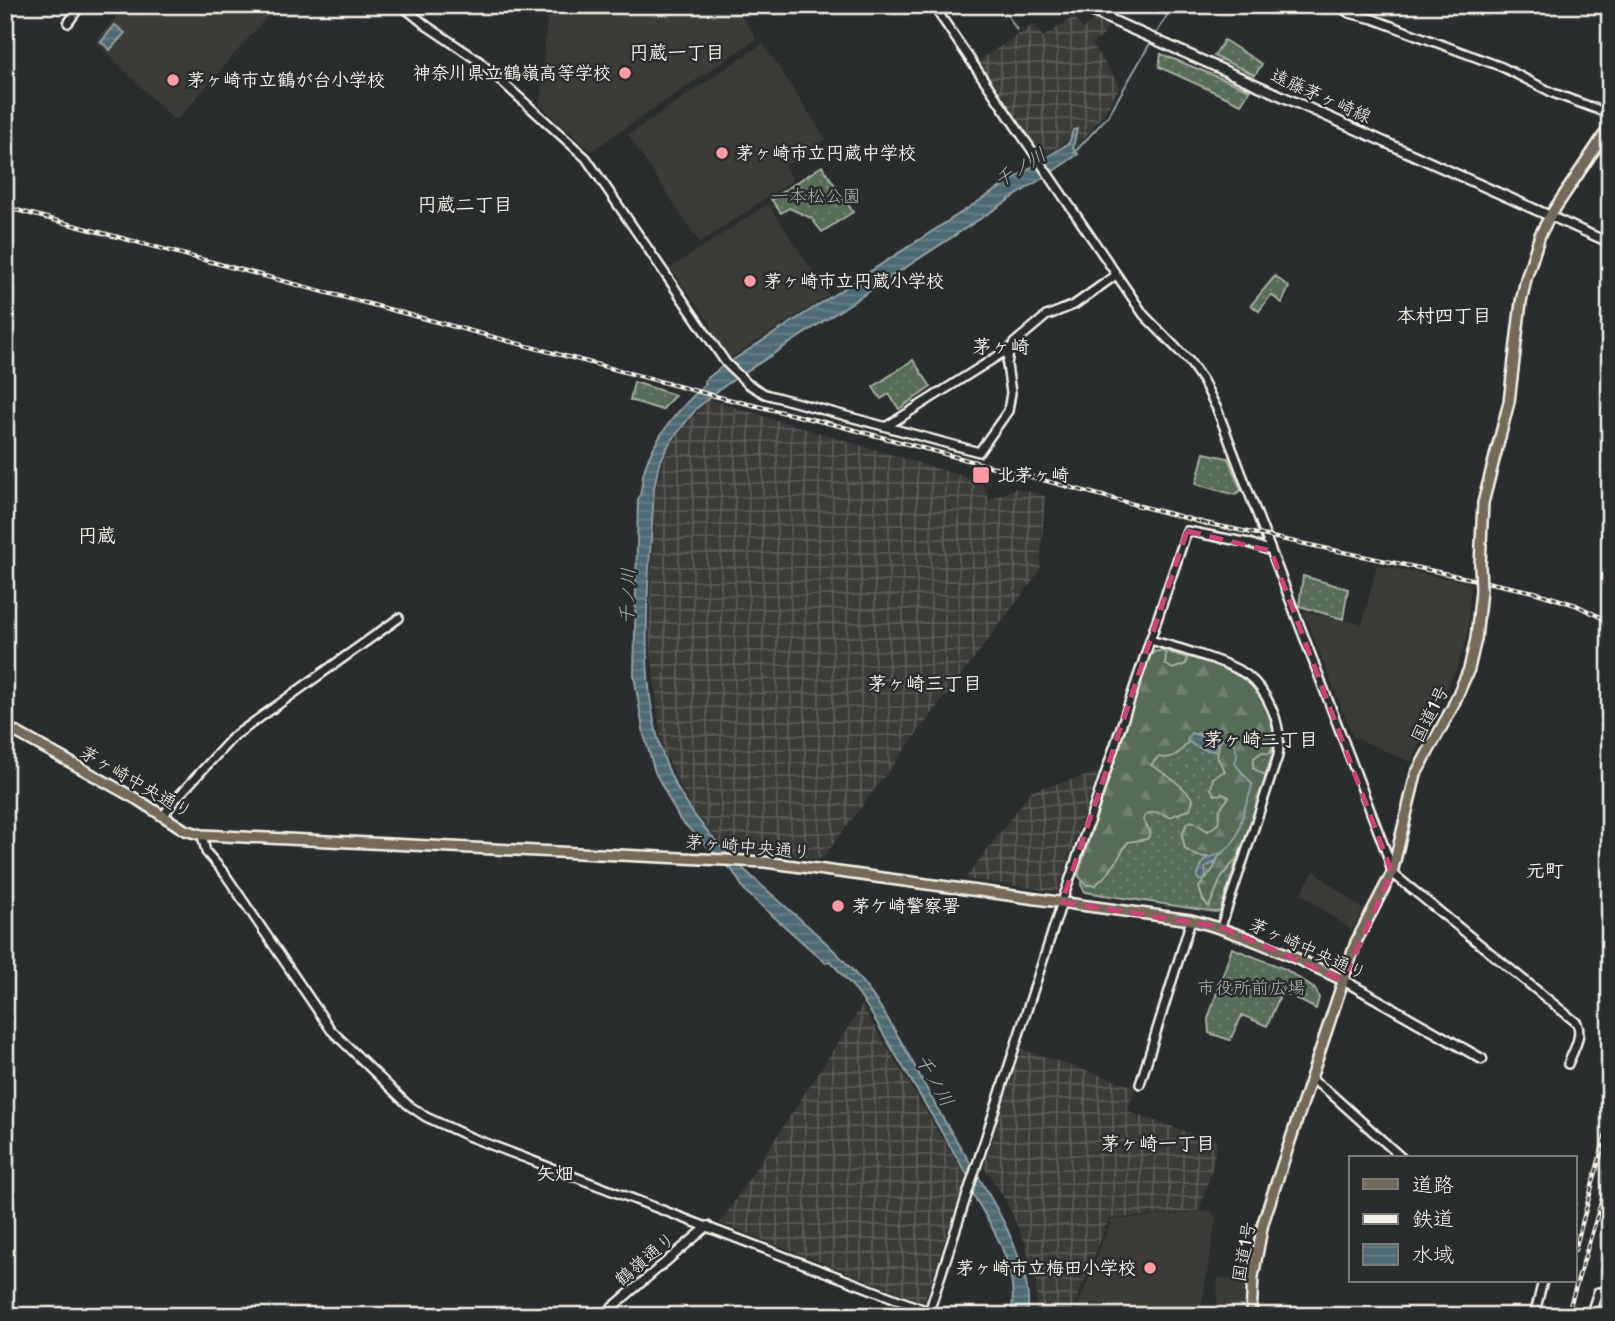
<svg xmlns="http://www.w3.org/2000/svg" width="1615" height="1321" font-family="'Balsamiq Sans','Klee One',sans-serif">
  <style>
    .built { fill: #3b3b37 }
    .industrial { fill: url(#industrial-grid) }
    .grass { fill: url(#grass-dots); stroke: #a5aea0; stroke-width: 2 }
    .forest { fill: url(#forest-firs); stroke: #a5aea0; stroke-width: 2 }
    .water { fill: url(#water-rules); stroke: #909fa2; stroke-width: 2 }
    .lines { fill: none; stroke-linecap: round; stroke-linejoin: round }
    .stream { stroke: #909fa2; stroke-width: 2 }
    .tertiary-casing { stroke: #f4f1e8; stroke-width: 12 }
    .secondary-casing { stroke: #f4f1e8; stroke-width: 13 }
    .primary-casing { stroke: #f4f1e8; stroke-width: 14 }
    .trunk-casing { stroke: #f4f1e8; stroke-width: 14 }
    .tertiary { stroke: #2a2d2e; stroke-width: 7 }
    .secondary { stroke: #2a2d2e; stroke-width: 8 }
    .primary { stroke: #746a5a; stroke-width: 9 }
    .trunk { stroke: #746a5a; stroke-width: 9 }
    .rail-casing { stroke: #f4f1e8; stroke-width: 4.5 }
    .rail { stroke: #2a2d2e; stroke-width: 2; stroke-dasharray: 5; stroke-linecap: butt }
    .trunk-bridge-casing { stroke: #f4f1e8; stroke-width: 14; stroke-linecap: butt }
    .trunk-bridge { stroke: #746a5a; stroke-width: 9 }
    .marked { fill: none; stroke: #cc4377; stroke-width: 5; stroke-dasharray: 14 9; stroke-linejoin: round }
    .poi-dot { fill: #ff9aa2; stroke: #2a2d2e; stroke-width: 2.5 }
    .labels { text-anchor: middle; stroke-width: 5; stroke-linejoin: round; paint-order: stroke }
    .poi-label { font-size: 18px; font-weight: bold; fill: #f4f1e8; stroke: #2a2d2e; text-anchor: start }
    .street-label { font-size: 18px; fill: #f4f1e8; stroke: #2a2d2e }
    .park-label { font-size: 18px; fill: #adb5a7; stroke: #2a2d2e }
    .neighbourhood-label { font-size: 19px; font-weight: bold; fill: #f4f1e8; stroke: #2a2d2e }
    .water-label { font-size: 19px; font-style: italic; fill: #a9b4b3; stroke: #2a2d2e }
  </style>
  <defs>
    <pattern id="industrial-grid" width="8" height="8" patternUnits="userSpaceOnUse" patternTransform="scale(1.75)"><rect width="8" height="8" fill="#3b3b37"/><path d="M0 4h8M4 0v8" fill="none" stroke="#585854"/></pattern>
    <pattern id="grass-dots" width="8" height="8" patternUnits="userSpaceOnUse" patternTransform="scale(1.75)"><rect width="8" height="8" fill="#566c57"/><path d="M2 2h.1M6 6h.1" fill="none" stroke="#6f816f" stroke-width="1.8" stroke-linecap="round"/></pattern>
    <pattern id="forest-firs" width="22" height="20" patternUnits="userSpaceOnUse" patternTransform="scale(1.75)"><rect width="22" height="20" fill="#566c57"/><path d="M5 1l3.5 6h-7zM16 11l3.5 6h-7z" fill="#6f816f"/></pattern>
    <pattern id="water-rules" width="6" height="5" patternUnits="userSpaceOnUse" patternTransform="scale(1.75)"><rect width="6" height="5" fill="#4e6973"/><path d="M0 2.5h6" fill="none" stroke="#687f87"/></pattern>
  </defs>
  <rect width="100%" height="100%" fill="#2a2d2e"/>
  <filter id="ink" filterUnits="userSpaceOnUse"><feTurbulence type="fractalNoise" baseFrequency=".0143" numOctaves="2"/><feDisplacementMap in="SourceGraphic" scale="14" xChannelSelector="R" yChannelSelector="G"/><feConvolveMatrix kernelMatrix="1 2 1 2 8 2 1 2 1" color-interpolation-filters="sRGB"/></filter>
  <g filter="url(#ink)">
    <!-- built -->
    <g class="built">
      <polygon points="126,5 267,5 273,10 178,119 174,120 95,41"/>
      <polygon points="551,5 734,5 755,36 755,40 593,150 590,150 540,105 547,16"/>
      <polygon points="763,43 826,139 785,166 793,180 700,243 628,135"/>
      <polygon points="768,204 829,295 730,358 712,332 711,324 670,268"/>
      <polygon points="1377,565 1471,583 1467,638 1458,665 1411,762 1353,737 1303,611 1362,624"/>
      <polygon points="1314,871 1363,910 1352,931 1301,893"/>
      <polygon points="1211,1211 1216,1217 1200,1316 1074,1316 1111,1220"/>
      <polygon points="1218,1278 1245,1280 1244,1311 1217,1304"/>
    </g>
    <!-- industrial -->
    <g class="industrial">
      <polygon points="1074,17 1083,29 1094,20 1108,26 1103,36 1092,44 1120,86 1106,111 1076,149 1078,129 1071,129 1069,140 1042,157 977,62 1034,24 1043,37"/>
      <polygon points="708,399 982,482 989,500 1016,488 1045,496 1040,571 822,859 726,850 691,808 662,748 649,634 655,490 668,447"/>
      <polygon points="1098,773 1057,892 965,879 1032,790"/>
      <polygon points="862,1006 966,1177 924,1302 720,1223"/>
      <polygon points="1021,1049 1135,1087 1128,1112 1217,1142 1212,1169 1199,1211 1109,1219 1070,1316 1036,1316 1036,1281 1025,1243 1006,1201 984,1167"/>
    </g>
    <!-- grass -->
    <g class="grass">
      <polygon points="1224,40 1262,64 1255,75 1214,56"/>
      <polygon points="1161,54 1250,90 1241,104 1159,67"/>
      <polygon points="822,166 853,212 822,232 811,218 789,208 781,213 771,199"/>
      <polygon points="1275,276 1289,287 1282,303 1271,295 1259,311 1251,305"/>
      <polygon points="913,360 931,387 899,409 889,394 881,399 873,387"/>
      <polygon points="634,382 675,395 662,410 630,400"/>
      <polygon points="1204,453 1228,458 1241,490 1235,495 1196,484"/>
      <polygon points="1303,576 1348,589 1343,619 1299,606"/>
      <polygon points="1163,650 1209,665 1273,733 1272,756 1220,911 1216,912 1085,892 1081,885 1156,653"/>
      <polygon points="1232,948 1285,969 1316,990 1319,998 1316,1009 1282,991 1267,1026 1242,1015 1230,1040 1209,1033 1208,1019"/>
    </g>
    <!-- forest -->
    <path class="forest" d="M1162 650 1166 654 1165 664 1173 669 1186 664 1187 656C1194 659 1201 660 1208 662 1238 673 1257 684 1271 712 1278 727 1277 740 1269 754L1262 752 1254 758 1253 768 1266 776 1244 844 1238 857 1222 876 1209 907 1203 900 1199 887 1214 868 1218 858 1197 856 1185 849 1182 835 1187 823 1192 821 1208 831 1218 824 1220 809 1229 797 1223 794 1215 795 1211 789 1213 778 1225 771 1217 757 1220 739 1208 733 1194 734C1183 747 1179 761 1158 757L1151 765C1165 773 1182 785 1193 799L1190 809 1170 817 1156 812 1146 814 1143 820 1151 833 1147 839 1128 842C1115 862 1115 869 1095 885H1086L1078 875 1147 659 1154 652Z"/>
    <!-- water -->
    <g class="water">
      <polygon points="115,25 125,33 110,50 101,42"/>
      <path d="M1077 129 1073 148 1078 154 1064 164 721 388 697 408 669 444 659 464 654 488C650 579 632 696 673 780 713 861 796 905 853 971 890 1013 914 1067 941 1115 963 1153 989 1190 1007 1229 1019 1255 1032 1287 1027 1316H1011C1020 1267 992 1225 967 1185L969 1178 868 1008 853 987 830 961 826 963 746 892 732 870 680 820 655 772 644 735 634 675 638 500C643 491 641 478 645 468 656 434 680 407 706 384L704 381 719 369 1069 143 1073 130Z"/>
      <path d="M1191 733 1218 742 1215 751C1205 751 1194 747 1187 740Z"/>
      <polygon points="1221,853 1215,862 1205,868 1206,876 1204,880 1199,880 1197,877 1204,860"/>
    </g>
    <g class="lines">
      <!-- stream -->
      <g class="stream">
        <polyline points="1001,5 1017,30"/>
        <polyline points="1155,36 1173,5"/>
        <polyline points="1074,153 1108,116 1152,40"/>
        <path d="M1218 742 1221 739H1233L1237 754 1235 764 1252 784C1251 795 1247 800 1244 810 1238 831 1240 840 1221 854"/>
      </g>
      <defs>
        <g id="tertiary">
          <polyline points="401,5 427,26 479,61 586,158 726,363 748,384 765,394 979,452 1008,411 1011,393 1007,365 1009,351 1014,343 1046,316 1074,305 1116,275"/>
          <path d="M933 5 1144 315 1189 361 1203 381 1217 409 1388 857 1392 873 1577 1023C1583 1036 1573 1051 1568 1064"/>
          <polyline points="1336,5 1349,13 1373,19 1502,67 1553,93 1610,114"/>
          <polyline points="68,23 81,5"/>
          <polyline points="1550,216 1610,243"/>
          <polyline points="887,426 1001,354 1009,351"/>
          <path d="M1150 640C1174 647 1228 661 1247 675 1259 684 1266 695 1272 709 1279 725 1281 739 1278 756L1221 927"/>
          <polyline points="164,815 173,802 233,737 399,618"/>
          <polyline points="202,835 206,852 225,874 331,1030 407,1104 426,1117 470,1137 941,1316"/>
          <polyline points="1311,1079 1329,1092 1402,1158"/>
          <polyline points="1140,1084 1191,920"/>
          <polyline points="928,1315 1062,902 1187,531 1249,543 1271,551"/>
          <polyline points="602,1316 708,1226"/>
          <polyline points="1534,1316 1543,1281"/>
          <polyline points="1590,1316 1598,1292"/>
        </g>
        <g id="secondary">
          <polyline points="1078,5 1550,216"/>
          <polyline points="1343,980 1482,1059"/>
        </g>
        <path id="primary" d="M5 726 138 800 185 830 202 835 765 862 1191 920C1244 933 1293 957 1343 980"/>
        <g id="trunk">
          <polyline points="1480,565 1483,503 1509,402 1521,302 1526,279 1540,235 1550,216 1610,126"/>
          <polyline points="1251,1316 1253,1277 1263,1223 1356,942 1392,873 1416,774 1452,708 1469,669 1476,639 1481,590"/>
        </g>
      </defs>
      <!-- tertiary casing -->
      <use href="#tertiary" class="tertiary-casing"/>
      <!-- secondary casing -->
      <use href="#secondary" class="secondary-casing"/>
      <!-- primary casing -->
      <use href="#primary" class="primary-casing"/>
      <!-- trunk casing -->
      <use href="#trunk" class="trunk-casing"/>
      <!-- tertiary -->
      <use href="#tertiary" class="tertiary"/>
      <!-- secondary -->
      <use href="#secondary" class="secondary"/>
      <!-- primary -->
      <use href="#primary" class="primary"/>
      <!-- trunk -->
      <use href="#trunk" class="trunk"/>
      <defs>
        <g id="rail">
          <polyline points="5,207 715,396 836,425 1208,524"/>
          <polyline points="1200,522 1534,592 1576,605 1610,622"/>
          <polyline points="1604,1059 1610,1039"/>
          <polyline points="1575,1204 1575,1203"/>
          <polyline points="1575,1250 1610,1119"/>
          <polyline points="1567,1316 1610,1173"/>
        </g>
      </defs>
      <!-- rail casing -->
      <use href="#rail" class="rail-casing"/>
      <!-- rail -->
      <use href="#rail" class="rail"/>
      <defs>
        <polyline id="trunk-bridge" points="1480,565 1481,590"/>
      </defs>
      <!-- trunk-bridge casing -->
      <use href="#trunk-bridge" class="trunk-bridge-casing"/>
      <!-- trunk-bridge -->
      <use href="#trunk-bridge" class="trunk-bridge"/>
    </g>
  </g>
  <!-- marked area -->
  <path class="marked" d="M1187 531 1271 551 1392 873 1343 980 1221 927 1062 902Z"/>
  <!-- markers -->
  <g class="poi-dot">
    <circle cx="625" cy="73" r="7"/>
    <circle cx="173" cy="80" r="7"/>
    <circle cx="722" cy="153" r="7"/>
    <circle cx="750" cy="281" r="7"/>
    <rect x="972" y="466" width="18" height="18" rx="3.5"/>
    <circle cx="838" cy="906" r="7"/>
    <circle cx="1150" cy="1268" r="7"/>
  </g>
  <g class="labels">
    <!-- poi labels -->
    <g class="poi-label">
      <text x="611" y="79" text-anchor="end">神奈川県立鶴嶺高等学校</text>
      <text x="187" y="86">茅ヶ崎市立鶴が台小学校</text>
      <text x="736" y="159">茅ヶ崎市立円蔵中学校</text>
      <text x="764" y="287">茅ヶ崎市立円蔵小学校</text>
      <text x="997" y="481">北茅ヶ崎</text>
      <text x="852" y="912">茅ケ崎警察署</text>
      <text x="1136" y="1274" text-anchor="end">茅ヶ崎市立梅田小学校</text>
    </g>
    <!-- street labels -->
    <g class="street-label">
      <text transform="translate(1321 96) rotate(24)" y="6">遠藤茅ヶ崎線</text>
      <text transform="translate(1430 714) rotate(-63)" y="6">国道1号</text>
      <text transform="translate(136 782) rotate(30)" y="6">茅ヶ崎中央通り</text>
      <text transform="translate(748 847) rotate(5)" y="6">茅ヶ崎中央通り</text>
      <text transform="translate(1308 949) rotate(24)" y="6">茅ヶ崎中央通り</text>
      <text transform="translate(1244 1252) rotate(-80)" y="6">国道1号</text>
      <text transform="translate(645 1259) rotate(-40)" y="6">鶴嶺通り</text>
    </g>
    <!-- park labels -->
    <g class="park-label">
      <text x="816" y="202">一本松公園</text>
      <text x="1251" y="994">市役所前広場</text>
    </g>
    <!-- neighbourhood labels -->
    <g class="neighbourhood-label">
      <text x="677" y="59">円蔵一丁目</text>
      <text x="465" y="211">円蔵二丁目</text>
      <text x="1444" y="322">本村四丁目</text>
      <text x="1001" y="353">茅ヶ崎</text>
      <text x="97" y="542">円蔵</text>
      <text x="925" y="690">茅ヶ崎三丁目</text>
      <text x="1261" y="746">茅ヶ崎二丁目</text>
      <text x="1545" y="877">元町</text>
      <text x="1158" y="1150">茅ヶ崎一丁目</text>
      <text x="555" y="1180">矢畑</text>
    </g>
    <!-- water labels -->
    <g class="water-label">
      <text transform="translate(1020 167) rotate(-32)" y="7">千ノ川</text>
      <text transform="translate(627 596) rotate(-88)" y="7">千ノ川</text>
      <text transform="translate(935 1080) rotate(60)" y="7">千ノ川</text>
    </g>
  </g>
  <!-- margin -->
  <rect width="1615" height="1321" fill="none" stroke="#2a2d2e" stroke-width="28"/>
  <rect x="14" y="14" width="1587" height="1293" fill="none" stroke="#f4f1e8" stroke-width="2.5" filter="url(#ink)"/>
  <!-- legend -->
  <rect x="1349" y="1156" width="228" height="126" fill="#2a2d2e" stroke="#7b7b78" stroke-width="2"/>
  <rect x="1363" y="1179" width="35" height="10" fill="#746a5a" stroke="#7b7b78" stroke-width="2"/>
  <text x="1412" y="1192" font-size="21" fill="#f4f1e8">道路</text>
  <rect x="1363" y="1214" width="35" height="10" fill="#f4f1e8" stroke="#7b7b78" stroke-width="2"/>
  <text x="1412" y="1226" font-size="21" fill="#f4f1e8">鉄道</text>
  <rect x="1363" y="1244" width="35" height="21" fill="url(#water-rules)" stroke="#7b7b78" stroke-width="2"/>
  <text x="1412" y="1262" font-size="21" fill="#f4f1e8">水域</text>
</svg>
